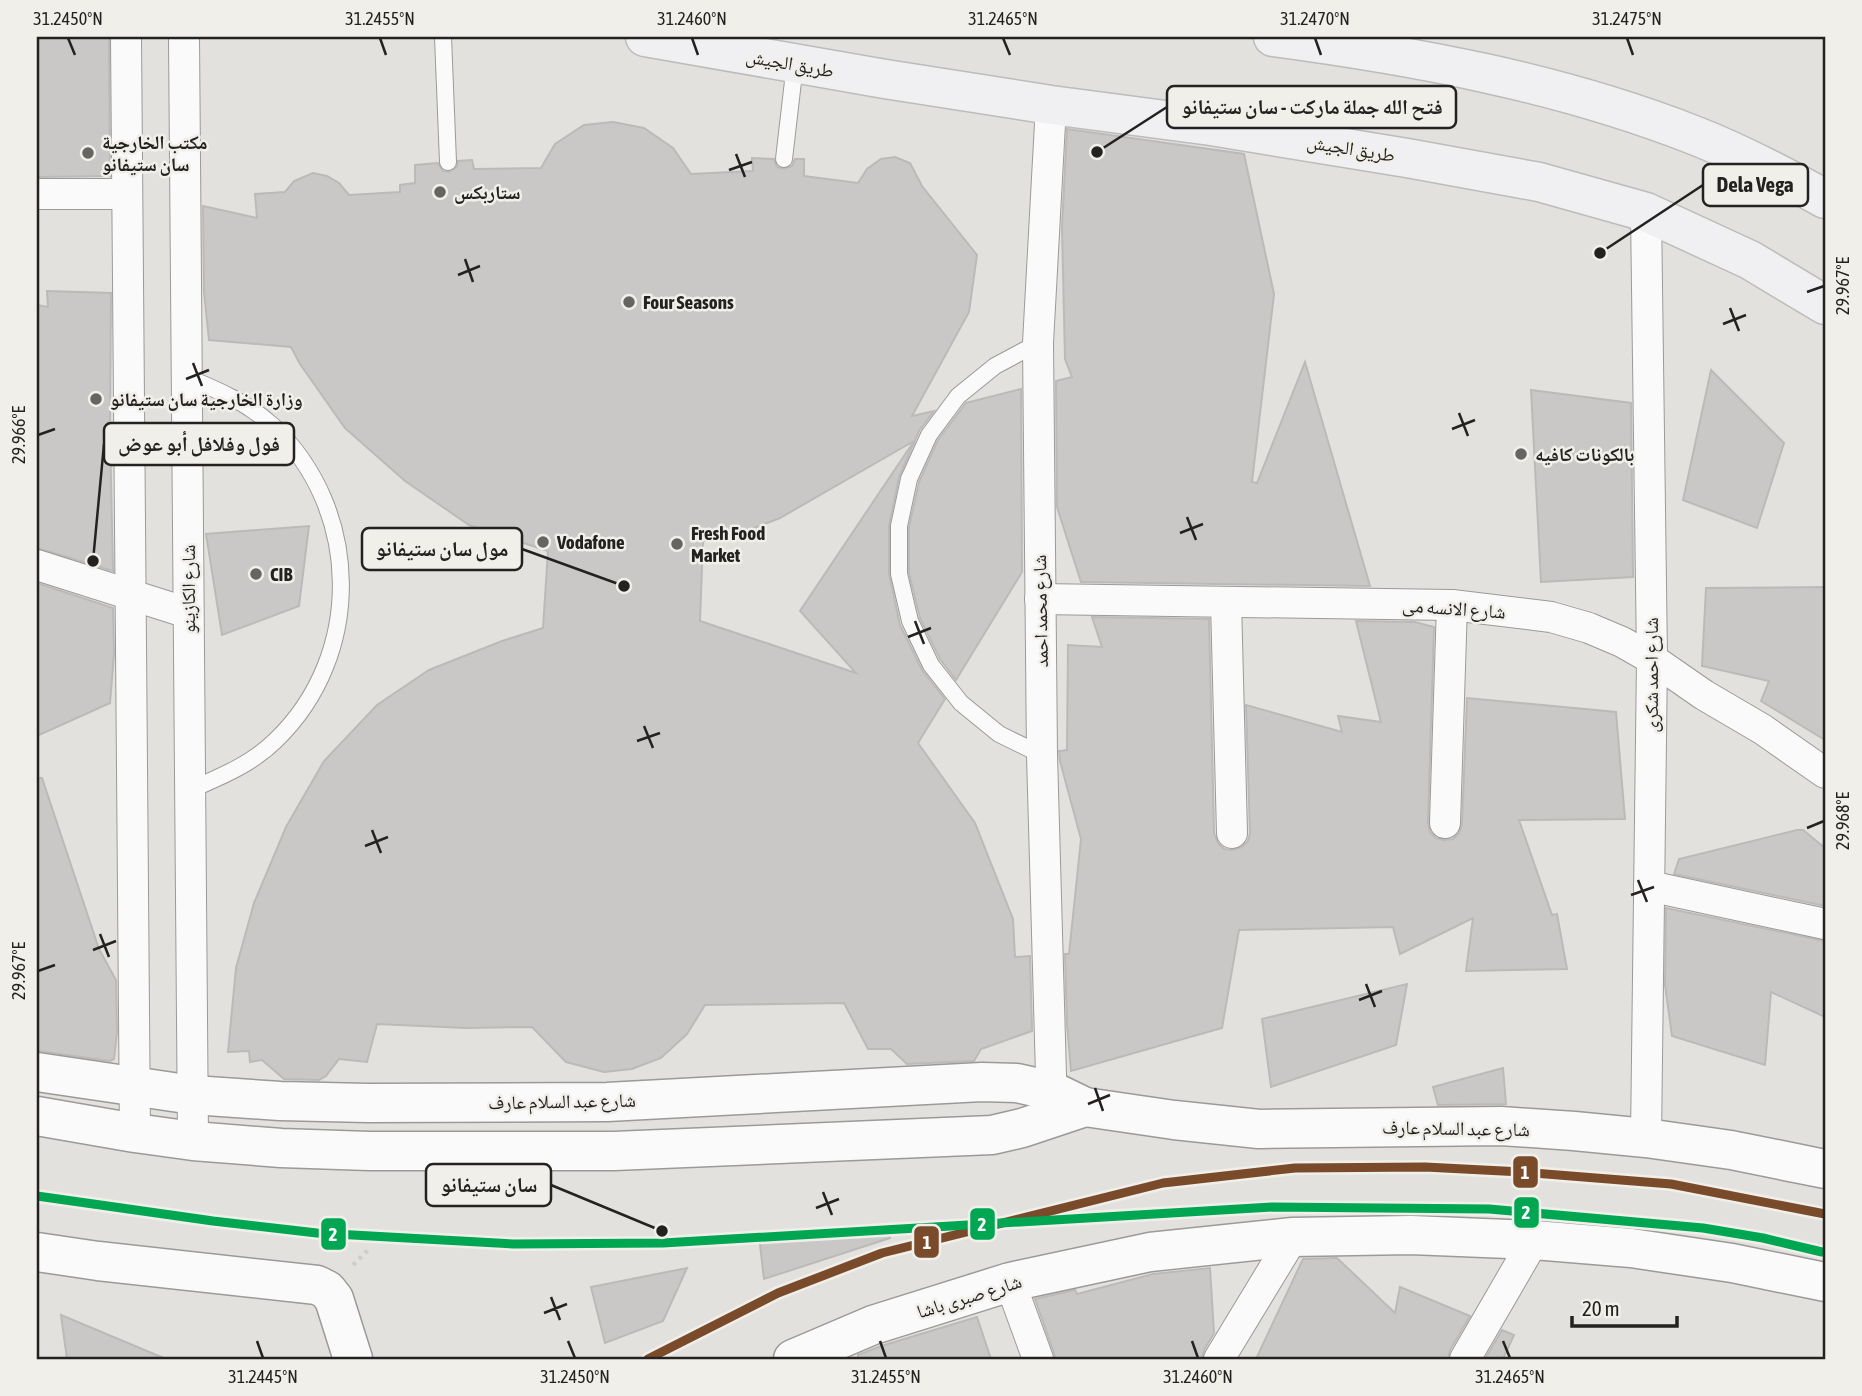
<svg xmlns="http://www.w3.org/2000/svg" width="1862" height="1396" font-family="'Asap Condensed','Noto Naskh Arabic',sans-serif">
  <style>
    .building { fill: #cac8c7; stroke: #bcbab9; stroke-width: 2; fill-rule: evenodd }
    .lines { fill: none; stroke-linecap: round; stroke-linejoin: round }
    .service-casing { stroke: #9b9a98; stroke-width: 18 }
    .minor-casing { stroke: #9b9a98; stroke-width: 32 }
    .tertiary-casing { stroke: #9b9a98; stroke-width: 41 }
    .trunk-casing { stroke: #bcbcba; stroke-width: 41 }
    .path { stroke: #cecdcd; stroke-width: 4.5; stroke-dasharray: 3.5 5; stroke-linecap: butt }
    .service { stroke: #fbfafa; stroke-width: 16 }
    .minor { stroke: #fbfafa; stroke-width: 30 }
    .tertiary { stroke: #fbfafa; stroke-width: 38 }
    .trunk { stroke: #f0f0f3; stroke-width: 38 }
    .tram-1-casing { stroke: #f1efea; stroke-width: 14 }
    .tram-2-casing { stroke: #f1efea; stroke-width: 14 }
    .tram-1 { stroke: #7a4b2a; stroke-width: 9 }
    .tram-2 { stroke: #00a651; stroke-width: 9 }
    .ticks { fill: none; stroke: #232220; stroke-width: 2.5 }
    .poi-dot { fill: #666562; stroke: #f1efea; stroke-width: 2.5 }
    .labels { text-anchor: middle; stroke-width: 5; stroke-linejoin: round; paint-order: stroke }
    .street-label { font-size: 19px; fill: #232220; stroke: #f1efea }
    .poi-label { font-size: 19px; font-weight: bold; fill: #232220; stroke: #f1efea; text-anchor: start }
    .leader { fill: none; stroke: #232220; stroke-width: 2.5 }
    .callout-dot { fill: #232220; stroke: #f1efea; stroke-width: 2.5 }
    .callout { fill: #f1efea; stroke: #232220; stroke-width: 2.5 }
    .callout-label { font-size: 21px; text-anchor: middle; font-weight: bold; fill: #232220 }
    .line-badge { stroke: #f1efea; stroke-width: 2.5 }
    .badge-label { font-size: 19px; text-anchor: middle; font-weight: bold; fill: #fff }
    .neatline { fill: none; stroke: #232220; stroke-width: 2.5 }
    .ticks-label { font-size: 18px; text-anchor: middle; fill: #232220 }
  </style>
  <rect width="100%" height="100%" fill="#e3e1de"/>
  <!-- building -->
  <g class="building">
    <polygon points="37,37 109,37 110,176 37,177"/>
    <path d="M613 122 644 128 673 148 691 174 753 171 752 158 774 159 777 167 783 169 792 166 795 159H804V176L858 183 867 169 881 159 895 157 910 163 922 186 977 255 969 312 912 416 934 411 919 431 899 477 889 526V574L900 625 922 670 945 699 918 743 975 823 1013 919 1015 957 1030 956 1032 1031 981 1049 974 1061 907 1064 891 1049H868L844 1003 705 1005 687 1034 661 1058 632 1069 604 1072 566 1062 532 1027 466 1028 377 1024 367 1062 339 1059 326 1076 319 1080 284 1079 262 1060 250 1062 249 1051 228 1052 236 968 254 903 286 827 324 761 377 705 429 670 502 641 543 628 548 551 469 525 405 481 345 428 300 364 291 347 209 340 204 292 203 206 257 218 255 194 285 192 294 181 313 173 327 176 339 183 349 195 400 192V185L415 183V165L438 163 443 171 449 172 457 167 458 161 472 160 474 169 541 168 555 144 584 125ZM914 441 800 611 856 673 700 621 703 541 725 539 780 518Z"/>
    <polygon points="1067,129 1244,154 1274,294 1252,482 1257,483 1305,362 1370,586 1081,582 1057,507 1056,381 1072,377 1065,359 1062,227"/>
    <polygon points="47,291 111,293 110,434 113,571 37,548 37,305 48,307"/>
    <polygon points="1711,370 1784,443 1757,528 1683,500"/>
    <polygon points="1021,389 1022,572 956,680 940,659 920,618 909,573 909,527 919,482 938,440 966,403"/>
    <polygon points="1531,390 1631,403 1633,577 1541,582"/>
    <polygon points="309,526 299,606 222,635 206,534"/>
    <polygon points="37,583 113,608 114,654 110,703 37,736"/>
    <polygon points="1825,587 1825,740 1761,701 1769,681 1702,666 1706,588"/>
    <polygon points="1092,617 1209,619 1214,833 1218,843 1224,849 1232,850 1242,847 1248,841 1250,833 1246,705 1342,732 1338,716 1381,722 1356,621 1415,622 1434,627 1428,822 1430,832 1436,838 1444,840 1453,839 1459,833 1462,824 1467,698 1616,712 1625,819 1519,820 1552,915 1557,914 1567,969 1466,971 1473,918 1400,954 1393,927 1239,930 1222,1028 1071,1071 1067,1024 1065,954 1069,954 1081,839 1060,761 1059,751 1067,750 1068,645 1102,647"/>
    <polygon points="37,778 42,778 99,949 116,980 117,1032 114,1059 110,1061 38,1051"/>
    <polygon points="1797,830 1803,830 1825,848 1825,906 1674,874 1679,859"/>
    <polygon points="1666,908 1825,941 1825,1017 1771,992 1765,1065 1672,1036 1665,985"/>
    <polygon points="1407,984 1396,1045 1271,1087 1262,1019"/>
    <polygon points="1503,1068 1506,1104 1438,1105 1433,1087"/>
    <polygon points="888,1229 890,1238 764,1279 759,1236"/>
    <polygon points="1337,1258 1395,1313 1400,1287 1470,1316 1450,1350 1448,1359 1256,1359 1303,1259"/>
    <polygon points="687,1268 663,1321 605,1343 591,1287"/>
    <polygon points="1210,1268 1214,1333 1204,1350 1202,1359 1055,1359 1054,1353 1035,1299 1075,1290 1077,1294 1153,1274"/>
    <polygon points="61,1315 166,1359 67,1359"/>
    <polygon points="977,1317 991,1359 858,1359 858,1355 881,1346"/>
    <polygon points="1502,1330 1514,1335 1503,1359 1485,1359"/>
  </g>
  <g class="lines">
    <defs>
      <g id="service">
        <polyline points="443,37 448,162"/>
        <polyline points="784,159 795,64"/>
        <polyline points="1038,343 995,366 958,396 929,435 909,479 899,526 899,574 910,621 931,665 961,703 999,734 1042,755"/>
        <path d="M186 377C218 390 248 403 273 426 362 510 364 655 276 740 252 764 220 777 190 790"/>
      </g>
      <g id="minor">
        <polyline points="126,37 135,1133"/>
        <polyline points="184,37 193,1141"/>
        <polyline points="1051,105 1038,343 1042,755 1052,1111"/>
        <polyline points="37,194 127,194"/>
        <polyline points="37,565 188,613"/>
        <polyline points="1040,599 1452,605 1551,617 1589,628 1622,642 1652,659 1704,695 1762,729 1825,773"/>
        <polyline points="1226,602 1232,833"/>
        <polyline points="1445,823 1452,605"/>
        <polyline points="1649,886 1825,924"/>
        <polyline points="1646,1138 1652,659 1646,212"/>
        <polyline points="1010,1282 1038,1359"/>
        <polyline points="1219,1359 1293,1237"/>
        <polyline points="1465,1359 1534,1240"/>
      </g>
      <g id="tertiary">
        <polyline points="37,1072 193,1095 280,1101 368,1103 607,1102 982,1082 1017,1083 1052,1091 1085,1107 1174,1120 1259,1129 1501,1126 1574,1131 1646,1138 1731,1150 1825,1169"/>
        <polyline points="37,1116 135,1133 193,1141 281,1148 369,1151 614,1151 992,1135 1022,1128 1085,1107"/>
        <polyline points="37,1252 98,1261 317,1285 327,1290 334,1299 353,1359"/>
        <polyline points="793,1359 873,1325 1010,1282 1150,1252 1293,1237 1411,1235 1534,1240 1631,1248 1732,1263 1825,1282"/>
      </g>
      <g id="trunk">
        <polyline points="645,37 885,79 1051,105 1211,126 1407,158 1539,182 1646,212 1750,260 1825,305"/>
        <path d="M1273 37C1415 56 1557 82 1691 134 1738 152 1782 175 1825 199"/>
      </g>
    </defs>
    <!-- service casing -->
    <use href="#service" class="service-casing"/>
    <!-- minor casing -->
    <use href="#minor" class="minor-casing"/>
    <!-- tertiary casing -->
    <use href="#tertiary" class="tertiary-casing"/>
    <!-- trunk casing -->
    <use href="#trunk" class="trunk-casing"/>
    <!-- path -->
    <polyline class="path" points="353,1265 371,1247"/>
    <!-- service -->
    <use href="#service" class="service"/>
    <!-- minor -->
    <use href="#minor" class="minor"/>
    <!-- tertiary -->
    <use href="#tertiary" class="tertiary"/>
    <!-- trunk -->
    <use href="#trunk" class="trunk"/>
    <defs>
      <polyline id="tram-1" points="648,1359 778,1293 882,1253 1163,1183 1295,1168 1425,1167 1522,1172 1671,1184 1825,1214"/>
      <polyline id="tram-2" points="37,1196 213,1221 317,1233 514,1244 663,1243 1272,1207 1489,1209 1703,1228 1763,1238 1822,1252"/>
    </defs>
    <!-- tram-1 casing -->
    <use href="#tram-1" class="tram-1-casing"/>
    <!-- tram-2 casing -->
    <use href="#tram-2" class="tram-2-casing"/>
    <!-- tram-1 -->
    <use href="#tram-1" class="tram-1"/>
    <!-- tram-2 -->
    <use href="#tram-2" class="tram-2"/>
  </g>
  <!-- ticks -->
  <path class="ticks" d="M68 38 75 55M380 38 386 55M692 38 698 55M1003 38 1010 55M1315 38 1321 55M1627 38 1633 55M736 154 745 177M729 170 752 162M465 259 473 282M458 275 480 266M1807 292 1824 286M1730 308 1739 331M1723 324 1746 315M193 363 202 386M186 379 209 370M1459 413 1468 436M1452 429 1475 420M38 435 55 429M1187 517 1196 540M1180 533 1203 524M915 621 924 644M908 637 931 628M644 726 653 748M637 741 660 733M1807 828 1824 821M372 830 381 853M365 846 388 837M1638 880 1647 902M1631 895 1654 887M100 934 109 957M93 950 116 941M38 971 55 965M1366 984 1375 1007M1359 1000 1382 991M1095 1088 1103 1111M1088 1104 1110 1095M823 1192 832 1215M816 1208 839 1199M551 1297 560 1320M544 1313 567 1304M257 1341 263 1358M568 1341 575 1358M880 1341 886 1358M1192 1341 1198 1358M1503 1341 1510 1358"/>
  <!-- markers -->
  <g class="poi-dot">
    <circle cx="88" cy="153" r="7"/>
    <circle cx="440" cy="192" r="7"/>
    <circle cx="629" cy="302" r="7"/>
    <circle cx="96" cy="399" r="7"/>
    <circle cx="1521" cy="454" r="7"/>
    <circle cx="543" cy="542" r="7"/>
    <circle cx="677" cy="544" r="7"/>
    <circle cx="256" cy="574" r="7"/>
  </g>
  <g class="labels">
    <!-- street labels -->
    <g class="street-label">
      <text transform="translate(790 63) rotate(10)" y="7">طريق الجيش</text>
      <text transform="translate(1351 148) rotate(9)" y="7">طريق الجيش</text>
      <text transform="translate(188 589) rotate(-90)" y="7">شارع الكازينو</text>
      <text transform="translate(1454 608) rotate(4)" y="7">شارع الانسه مى</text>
      <text transform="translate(1040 611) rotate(-91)" y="7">شارع محمد احمد</text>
      <text transform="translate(1651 675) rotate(-90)" y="7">شارع احمد شكرى</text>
      <text transform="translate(562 1101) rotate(-1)" y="7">شارع عبد السلام عارف</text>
      <text transform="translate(1456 1128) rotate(1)" y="7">شارع عبد السلام عارف</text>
      <text transform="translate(969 1296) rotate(-17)" y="7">شارع صبرى باشا</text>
    </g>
    <!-- poi labels -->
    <g class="poi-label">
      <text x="102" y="149">مكتب الخارجية<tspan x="102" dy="22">سان ستيفانو</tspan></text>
      <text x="454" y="199">ستاربكس</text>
      <text x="643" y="309">Four Seasons</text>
      <text x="110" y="406">وزارة الخارجية سان ستيفانو</text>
      <text x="1535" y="461">بالكونات كافيه</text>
      <text x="691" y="540">Fresh Food<tspan x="691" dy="22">Market</tspan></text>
      <text x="557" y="549">Vodafone</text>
      <text x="270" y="581">CIB</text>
    </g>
  </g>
  <!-- callouts -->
  <path class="leader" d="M1097 152L1167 107M1600 253L1703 185M93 561L104 444M624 586L522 549M662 1231L551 1185"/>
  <g class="callout-dot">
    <circle cx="1097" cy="152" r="7"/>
    <circle cx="1600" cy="253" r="7"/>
    <circle cx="93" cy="561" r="7"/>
    <circle cx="624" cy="586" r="7"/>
    <circle cx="662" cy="1231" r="7"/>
  </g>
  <g class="callout">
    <rect x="1167" y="86" width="289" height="42" rx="7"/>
    <rect x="1703" y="164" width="105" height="42" rx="7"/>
    <rect x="104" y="423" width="190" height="42" rx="7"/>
    <rect x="362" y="528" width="160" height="42" rx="7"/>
    <rect x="426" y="1164" width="125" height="42" rx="7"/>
  </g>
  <g class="callout-label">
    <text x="1312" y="114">فتح الله جملة ماركت - سان ستيفانو</text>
    <text x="1755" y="192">Dela Vega</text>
    <text x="199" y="451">فول وفلافل أبو عوض</text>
    <text x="442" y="556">مول سان ستيفانو</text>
    <text x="489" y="1192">سان ستيفانو</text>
  </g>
  <g class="line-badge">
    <rect x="1512" y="1155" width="27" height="34" rx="7" fill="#7a4b2a"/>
    <rect x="1513" y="1196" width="27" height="33" rx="7" fill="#00a651"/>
    <rect x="969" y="1207" width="27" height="34" rx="7" fill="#00a651"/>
    <rect x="320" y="1217" width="27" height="34" rx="7" fill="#00a651"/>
    <rect x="913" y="1225" width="27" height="34" rx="7" fill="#7a4b2a"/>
  </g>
  <g class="badge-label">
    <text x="1525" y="1179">1</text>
    <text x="1526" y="1219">2</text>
    <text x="982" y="1231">2</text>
    <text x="333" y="1241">2</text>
    <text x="927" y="1249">1</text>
  </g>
  <!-- border -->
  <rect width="1862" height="1396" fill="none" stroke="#f1efea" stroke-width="77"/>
  <!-- scale -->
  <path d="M1572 1316v10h105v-10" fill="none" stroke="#232220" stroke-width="3.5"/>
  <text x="1582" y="1316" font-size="21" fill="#232220" stroke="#f1efea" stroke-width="5" paint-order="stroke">20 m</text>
  <rect x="38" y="38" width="1786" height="1320" class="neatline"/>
  <g class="ticks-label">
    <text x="68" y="25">31.2450°N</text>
    <text x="380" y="25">31.2455°N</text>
    <text x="692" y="25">31.2460°N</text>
    <text x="1003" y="25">31.2465°N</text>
    <text x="1315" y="25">31.2470°N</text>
    <text x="1627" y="25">31.2475°N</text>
    <text transform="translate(1843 286) rotate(-90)" y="6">29.967°E</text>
    <text transform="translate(19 435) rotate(-90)" y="6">29.966°E</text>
    <text transform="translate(1843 821) rotate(-90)" y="6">29.968°E</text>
    <text transform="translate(19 971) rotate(-90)" y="6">29.967°E</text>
    <text x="263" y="1383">31.2445°N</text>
    <text x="575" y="1383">31.2450°N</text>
    <text x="886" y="1383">31.2455°N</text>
    <text x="1198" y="1383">31.2460°N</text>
    <text x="1510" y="1383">31.2465°N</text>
  </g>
</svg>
